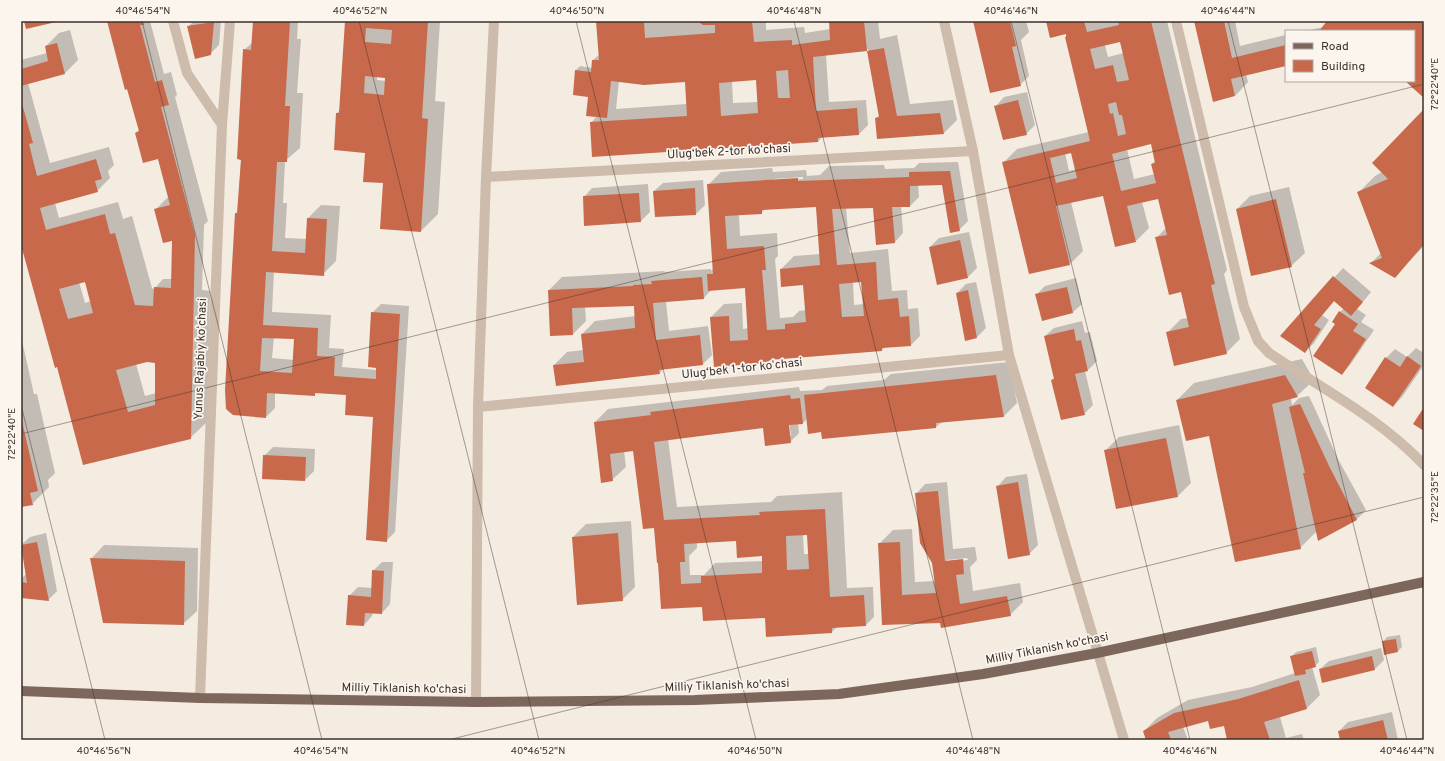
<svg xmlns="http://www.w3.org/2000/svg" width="1445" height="761" font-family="Overpass,sans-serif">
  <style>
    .shadow { fill: #0003; fill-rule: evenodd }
    .building { fill: #c8694b; fill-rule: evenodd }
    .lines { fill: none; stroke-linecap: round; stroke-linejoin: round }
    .minor { stroke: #cdbbac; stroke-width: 10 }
    .major { stroke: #7d675c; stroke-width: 10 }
    .ticks { fill: none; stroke: #3b302b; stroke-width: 1; stroke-opacity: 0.45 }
    .labels { text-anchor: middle; stroke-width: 3.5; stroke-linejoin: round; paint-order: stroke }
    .street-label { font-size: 12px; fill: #3b302b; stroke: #fbf5ee }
    .neatline { fill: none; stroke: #3b302b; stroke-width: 1.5 }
    .ticks-label { font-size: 10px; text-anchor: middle; fill: #3b302b }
  </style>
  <rect width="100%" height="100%" fill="#f4ebe1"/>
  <!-- shadow -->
  <g class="shadow">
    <path d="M108 21H150L164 74 171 72 177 95 175 97 208 221 204 225 202 290 210 291 208 421 190 438 84 463 58 366 21 241V60L47 53 46 46 59 33 70 30 78 60 65 73 28 83 50 163 109 147 114 165 108 171 110 178 97 191 55 203 59 218 118 202 123 219 132 216 152 288 154 289 163 279H172L173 240 155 210 169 196 158 158 136 133 139 130ZM85 281 91 301 85 303 79 282ZM147 361 156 362V393L145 396 136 364Z"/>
    <polygon points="194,21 221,21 219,45 210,54 188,27"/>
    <path d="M254 21H298L297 39H301L297 93H303L300 148 285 161 283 203H287L285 238 307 239 308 218 321 205 340 206 336 261 323 274 274 271 272 312 331 315 329 348 344 349 342 367 377 370 372 313 381 304 409 306 395 532 386 541 375 414 347 394 317 392 314 395 275 392V408L266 417 234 414 229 412 226 404 236 214 238 211 241 160 244 50 253 42ZM274 337 295 338 294 360 272 358Z"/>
    <path d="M346 21H440L435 101 445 102 438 214 421 231 384 182 366 152 337 113 340 110ZM377 76 386 77V81L377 80Z"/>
    <path d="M597 21H766V30L804 27 805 33 830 29V21H878L880 39 897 35 910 104 953 100 957 120 944 133 876 118 880 115 868 49 826 55 829 102 866 100 868 125 859 134 822 137 818 142 591 123 597 116 576 70 580 66 592 68 593 60 600 54ZM757 79 758 102 733 103 732 81ZM619 81H686L687 104 616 109Z"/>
    <polygon points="974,21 1026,21 1029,32 1021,40 1029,76 1020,85"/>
    <path d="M1047 21H1167L1227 270 1224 274 1240 339 1226 353 1168 332 1181 319 1188 318 1181 291 1156 238 1166 228 1159 198 1142 202 1149 228 1136 241 1103 194 1071 202 1083 251 1070 264 1004 162 1017 149 1089 132 1066 33ZM1121 41 1124 53 1108 57 1105 45ZM1152 143 1156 160 1152 164 1155 174 1134 179 1127 149ZM1072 152 1076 169 1069 171 1065 153Z"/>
    <polygon points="1195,21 1235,21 1240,46 1286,35 1286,65 1246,74 1248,82 1235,96"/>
    <polygon points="1329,21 1424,21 1424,97 1406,81 1414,81 1414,31 1305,31 1324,27"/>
    <polygon points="1027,92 1035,125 1026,134 996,106 1004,97"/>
    <polygon points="1424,110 1424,246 1395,276 1371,263 1381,253 1358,193 1375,176 1382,172"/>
    <path d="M958 162 968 221 959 230 943 184H918L919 197 910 206H901L903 233 895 242 874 205 846 208 850 253 888 249 892 291 907 290 908 309 918 308 920 336 911 345 885 347 882 350 773 358 769 362 715 366 711 317 724 304 742 303 743 329 749 328 745 287 711 290 704 298 666 301 669 331 708 326 712 355 703 364 664 368 660 373 554 365 567 352 584 350 582 334 595 321 636 316 635 305 585 307 586 321 573 334 549 290 562 277 664 271 665 272 711 269V271L714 268 708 185 721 172 772 168 773 172 806 170 807 176 820 175 829 166 884 165 885 169 914 168 919 163ZM803 177V179L773 181V179ZM816 206 821 254 794 256 781 269 804 284 807 310 799 311 793 317 780 318 775 259 778 256 777 233 740 236 739 214 761 213 765 209ZM862 281 864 304 854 305 853 282Z"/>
    <polygon points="703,180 705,205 696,214 656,216 654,191 663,183"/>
    <polygon points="648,184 650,212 641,221 584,197 592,188"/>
    <polygon points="1289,187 1305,253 1291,266 1237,209 1250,196"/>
    <polygon points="969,232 977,268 968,277 930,247 939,238"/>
    <polygon points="1343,268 1371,292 1357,309 1366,315 1361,322 1374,330 1350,365 1342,374 1336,323 1340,312 1344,308 1335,300 1322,315 1329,320 1314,343 1305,352 1281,336"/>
    <polygon points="1076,278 1082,304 1073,312 1043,320 1037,294 1045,286"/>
    <polygon points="976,282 986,328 977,337 957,293 966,284"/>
    <polygon points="1082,321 1085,333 1090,332 1097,361 1088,370 1085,371 1093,405 1084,414 1052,380 1055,377 1045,336 1054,328"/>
    <polygon points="21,341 22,341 34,394 37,394 55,473 48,480 49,487 32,504 21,506"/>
    <polygon points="1416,348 1424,353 1424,365 1402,397 1393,406 1386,358 1395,349 1407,357"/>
    <polygon points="1302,359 1314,380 1297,396 1291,398 1292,405 1299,398 1309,396 1338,459 1366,510 1357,519 1319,540 1317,531 1300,548 1210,434 1177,400 1194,383"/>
    <path d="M1009 362 1017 403 1004 416 942 422 936 427 823 438 822 431 808 418 803 423H798L799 433 790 442 764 427 668 439 677 507 771 502 777 496 842 492 847 588 873 587 874 617 866 625 837 627 832 632 766 615 703 605 662 608 655 526 634 450 624 451 626 467 612 480 595 422 608 409 799 387 800 391 822 390 827 386 884 380 891 374ZM787 420H789L791 436H789ZM803 534H808L809 554H804ZM737 540 763 554V561L715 563 704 575H690L689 556 697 548V542Z"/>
    <polygon points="1179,425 1191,483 1178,496 1106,450 1119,437"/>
    <polygon points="273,447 315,449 314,471 305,480 264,456"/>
    <polygon points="1027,474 1038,545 1029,554 998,486 1006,477"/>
    <path d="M947 482 953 549 975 547 977 560 970 567 973 591 1020 583 1023 602 1010 615 941 622 883 624 879 544 893 530 912 529 915 582 936 581 933 562 917 493 925 484ZM967 558 968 560 947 562V560Z"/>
    <polygon points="631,521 635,587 622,600 577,604 573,537 586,524"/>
    <polygon points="46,533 57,591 48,600 21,597 21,579 26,574 21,545 30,537"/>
    <polygon points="104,545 198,548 197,611 183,624 91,559"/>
    <polygon points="382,562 393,562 390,604 382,613 373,613 372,616 364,625 349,596 358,587 372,588 373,571"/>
    <polygon points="1400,635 1402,647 1398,651 1385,653 1383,642 1387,637"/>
    <polygon points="1316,647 1319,662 1315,666 1312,667 1320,695 1307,708 1280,717 1286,738 1302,734 1304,740 1228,740 1225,725 1209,720 1183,727 1188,740 1147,740 1144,731 1157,718 1188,700 1252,687 1295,673 1291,657 1296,652"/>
    <polygon points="1381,648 1384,660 1375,669 1320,669 1329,661"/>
    <polygon points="1392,712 1398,740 1341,740 1339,731 1348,722"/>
  </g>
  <!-- building -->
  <g class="building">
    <polygon points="24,21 56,21 56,22 26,29"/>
    <path d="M107 21H143L144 25H140L155 82 162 80 169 105 161 107 195 235 191 439 83 465 57 367 55 368 21 245V100L33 143 29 144 37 176 96 159 102 179 95 181 98 192 40 208 46 230 105 214 110 234 115 233 135 305 153 306 154 287 171 288 172 241 163 243 154 209 170 205 158 159 143 163 135 133 139 131 127 89 125 90ZM85 282 93 313 68 319 59 289ZM147 362 155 363V405L128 412 116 370Z"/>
    <path d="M253 21H290L285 106H290L287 162H277L272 251 305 253 307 218 327 219 324 276 266 272 263 325 318 328 317 356 335 357 334 376 376 379V368L368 367 371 312 400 314 387 542 366 540 373 417 345 415 346 395 315 393V396L267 393 266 418 233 415 226 409 225 390 235 213H237L241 160 237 159 243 49 251 50ZM262 338 294 339 292 373 260 371Z"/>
    <path d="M345 21H428L422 118 428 119 421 232 380 229 383 183 363 182 365 153 334 150 336 113H339ZM366 28 392 30 391 44 365 42ZM365 76 385 78 384 95 364 93Z"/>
    <path d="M596 21H644L645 38 715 33V25H703L697 21H752L754 42 792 40V45L830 40 829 21H864L867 51 884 48 897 116 940 113 944 134 877 139 875 118 879 117 867 51 813 57 816 111 857 108 859 135 818 138V142L592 157 590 122 687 116 685 82 644 85 611 81 607 118 586 116 588 97 573 95 575 70 591 72 592 60H599ZM788 70 790 98H778L776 71ZM756 80 758 113 721 116 719 83Z"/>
    <polygon points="973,21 1010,21 1016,46 1012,47 1021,86 990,93"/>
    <path d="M1046 21H1084L1087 32 1119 25 1118 21H1151L1215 284 1211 285 1227 354 1174 366 1166 332 1189 327 1181 292 1169 295 1155 237 1167 235 1158 199 1127 206 1136 242 1115 247 1103 196 1056 206 1070 265 1029 274 1002 162 1090 141 1065 37H1066V34L1050 38ZM1120 42 1129 80 1117 82 1113 65 1095 69 1090 49ZM1116 102 1119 115H1122L1126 134 1118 136 1113 113 1110 114 1108 104ZM1151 144 1155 163 1151 164 1156 183 1121 191 1112 154ZM1071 153 1077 178 1056 183 1050 158Z"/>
    <polygon points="1194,21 1224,21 1232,58 1286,45 1286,66 1231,79 1235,96 1213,102"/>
    <polygon points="1327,21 1420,21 1424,24 1424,69 1423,70 1424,71 1424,98 1405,81 1414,81 1414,31 1319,31"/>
    <polygon points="214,22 211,55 195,59 187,26"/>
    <polygon points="57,43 65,74 21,86 21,69 48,61 45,46"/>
    <polygon points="1018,100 1027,135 1003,140 994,106"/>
    <polygon points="1424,109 1424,244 1395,278 1369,263 1382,258 1357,192 1388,179 1372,163"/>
    <path d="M950 171 960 231 950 233 942 185 910 186V207H892L895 243 876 245 873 208 832 209 837 265 876 262 878 300 898 298 900 317 909 316 911 346 882 348V351L769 360V363L714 367 710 317 729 316 730 341 748 340 745 288 708 291 707 274H713L707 184 798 178V181L909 177V172ZM816 207 820 265 780 269 781 287 803 285 806 322 785 324V329L767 330 762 270H766L764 246 727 249 725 216 762 214V210ZM861 282 864 316 842 317 839 284Z"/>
    <polygon points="695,188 696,215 655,217 653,191"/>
    <polygon points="639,193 641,222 584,226 583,196"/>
    <polygon points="1276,199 1292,267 1251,276 1236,209"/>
    <polygon points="960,240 968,278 937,285 929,247"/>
    <polygon points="1333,276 1363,302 1351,316 1334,301 1314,325 1321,329 1305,353 1280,336"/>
    <polygon points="702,277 704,299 653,303 656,340 700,335 703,365 659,370 660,374 556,386 553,365 584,362 581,334 635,328 634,306 572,308 573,335 550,336 548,290 633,286 633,285 652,284 651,281"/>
    <polygon points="1067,287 1073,313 1042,321 1035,294"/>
    <polygon points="968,290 977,338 965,341 956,293"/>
    <polygon points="1339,311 1358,324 1353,331 1366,339 1342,375 1313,356 1335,324 1332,322"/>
    <polygon points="1074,329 1076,341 1081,340 1088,371 1075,374 1085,415 1061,420 1051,380 1054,379 1044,336"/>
    <polygon points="1407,356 1421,366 1393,407 1365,388 1385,357 1400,367"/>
    <polygon points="996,375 1004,417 936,423 936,428 822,439 821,432 808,434 804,395"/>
    <polygon points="1285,375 1298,397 1272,404 1301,549 1235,562 1209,436 1186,441 1176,400"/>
    <path d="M790 395 791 399 800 398 803 424 789 425 791 443 765 446 763 428 654 442 664 520 760 515 759 512 825 509 830 597 864 595 866 626 832 628V633L766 637 765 618 703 621 702 607 661 609 658 563H657L654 528 643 529 633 451 610 454 613 481 601 483 594 422 651 415 650 412ZM807 535 809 569 787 570 786 536ZM736 541 737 558 762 556V573L701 576V583L681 584 680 562H685L684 544Z"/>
    <polygon points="1300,404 1330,468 1357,520 1318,541 1303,473 1305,473 1289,407"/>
    <polygon points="1424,407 1424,431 1413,424"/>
    <polygon points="21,417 38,491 30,493 33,505 21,507"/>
    <polygon points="1166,438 1178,497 1116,509 1104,450"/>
    <polygon points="263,455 306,457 305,481 262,479"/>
    <polygon points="1018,482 1030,555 1008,559 996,486"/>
    <polygon points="938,491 945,561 963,559 964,574 956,575 960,604 1007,596 1011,616 941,628 940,623 882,625 878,543 900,542 902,595 936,593 932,563 920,543 915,493"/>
    <polygon points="618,533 623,601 577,605 572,537"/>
    <polygon points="37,542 49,601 21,598 21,582 27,583 21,545"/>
    <polygon points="90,558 185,561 184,625 103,623"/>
    <polygon points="372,570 384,571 382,614 365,613 364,626 346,625 348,595 371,597"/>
    <polygon points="1396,639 1398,652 1384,655 1382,641"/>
    <polygon points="1312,651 1316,667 1305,670 1306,674 1295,676 1290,656"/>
    <polygon points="1372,656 1375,670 1322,683 1319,669"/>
    <polygon points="1299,680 1307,709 1264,722 1270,740 1227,740 1224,726 1210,729 1208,721 1168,732 1171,740 1146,740 1143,731 1174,713 1238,699"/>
    <polygon points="1383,720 1388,740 1340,740 1338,731"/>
  </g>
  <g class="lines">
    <!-- minor -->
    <g class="minor">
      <polyline points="173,21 187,73 222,125"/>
      <polyline points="944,21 973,151 1009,355 1124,740"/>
      <path d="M1176 21 1244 307 1258 341 1269 353C1321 388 1380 418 1424 465"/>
      <polyline points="486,177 973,151"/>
      <polyline points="478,407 1009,355"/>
      <polyline points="200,698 222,125 230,21"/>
      <polyline points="476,702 478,407 486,177 494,21"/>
    </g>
    <!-- major -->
    <polyline class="major" points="21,691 200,698 476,702 695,700 839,694 983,674 1027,666 1097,653 1424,582"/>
  </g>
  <!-- ticks -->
  <path class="ticks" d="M21 21H23M142 21 322 740M359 21 539 740M576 21 756 740M794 21 973 740M1011 21 1190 740M1228 21 1407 740M21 405 105 740M21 434 1424 84M448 740 1424 497"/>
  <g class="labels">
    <!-- street labels -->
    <g class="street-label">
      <text transform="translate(729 151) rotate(-3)" y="4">Ulug‘bek 2-tor koʻchasi</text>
      <text transform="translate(200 359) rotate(-88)" y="4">Yunus Rajabiy koʻchasi</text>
      <text transform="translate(742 368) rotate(-6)" y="4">Ulug‘bek 1-tor koʻchasi</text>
      <text transform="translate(1047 648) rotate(-11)" y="4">Milliy Tiklanish ko'chasi</text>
      <text transform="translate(727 685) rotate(-2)" y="4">Milliy Tiklanish ko'chasi</text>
      <text transform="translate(404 688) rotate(1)" y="4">Milliy Tiklanish ko'chasi</text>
    </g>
  </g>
  <!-- border -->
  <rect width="1445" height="761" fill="none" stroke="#fbf5ee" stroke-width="44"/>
  <!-- legend -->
  <rect x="1285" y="30" width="130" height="52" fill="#fbf5ee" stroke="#aea6a0"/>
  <rect x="1293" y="43" width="20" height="6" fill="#7d675c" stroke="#aea6a0"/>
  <text x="1321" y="50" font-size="12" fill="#3b302b">Road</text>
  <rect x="1293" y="60" width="20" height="12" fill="#c8694b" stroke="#aea6a0"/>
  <text x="1321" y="70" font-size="12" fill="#3b302b">Building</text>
  <rect x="22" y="22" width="1401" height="717" class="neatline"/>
  <g class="ticks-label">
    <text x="143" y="14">40°46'54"N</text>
    <text x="360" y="14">40°46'52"N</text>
    <text x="577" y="14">40°46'50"N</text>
    <text x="794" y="14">40°46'48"N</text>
    <text x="1011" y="14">40°46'46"N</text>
    <text x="1228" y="14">40°46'44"N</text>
    <text transform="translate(1434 84) rotate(-90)" y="4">72°22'40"E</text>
    <text transform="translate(11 434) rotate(-90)" y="4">72°22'40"E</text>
    <text transform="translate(1434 497) rotate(-90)" y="4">72°22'35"E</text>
    <text x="104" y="754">40°46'56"N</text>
    <text x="321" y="754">40°46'54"N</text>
    <text x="538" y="754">40°46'52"N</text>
    <text x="755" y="754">40°46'50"N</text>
    <text x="973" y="754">40°46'48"N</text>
    <text x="1190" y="754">40°46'46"N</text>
    <text x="1407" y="754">40°46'44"N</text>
  </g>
</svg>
